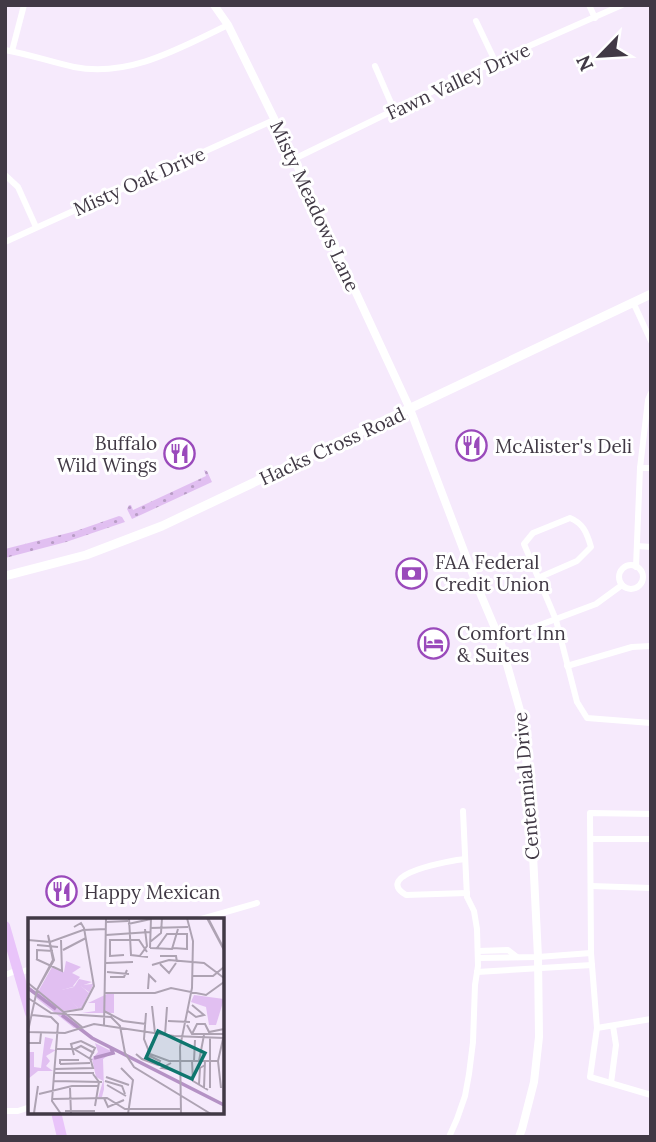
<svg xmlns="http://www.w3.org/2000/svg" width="656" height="1142" font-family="Lora,serif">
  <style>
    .grass { fill: url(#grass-dots) }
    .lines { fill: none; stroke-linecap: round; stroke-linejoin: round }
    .minor { stroke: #fff; stroke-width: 6 }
    .tertiary { stroke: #fff; stroke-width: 8 }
    .secondary { stroke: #fff; stroke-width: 9 }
    .primary { stroke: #e9c4fa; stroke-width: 10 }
    .labels { text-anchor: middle; stroke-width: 6; stroke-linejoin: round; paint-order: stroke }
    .street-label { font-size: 19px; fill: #413945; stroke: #fff }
    .poi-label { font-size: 19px; fill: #413945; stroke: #fff; text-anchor: start }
    .inset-river { fill: none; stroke: #b592c5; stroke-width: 3.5 }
    .inset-road { fill: none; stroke: #aea3b3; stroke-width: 2 }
    .view { fill: #0f766e; fill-opacity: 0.15; stroke: #0f766e; stroke-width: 3.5 }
    .inset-edge { fill: none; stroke: #413945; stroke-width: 3.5 }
  </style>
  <defs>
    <pattern id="grass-dots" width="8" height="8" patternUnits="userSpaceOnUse" patternTransform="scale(1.75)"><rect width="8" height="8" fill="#e1bff1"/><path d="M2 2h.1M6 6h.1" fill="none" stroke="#b89cc5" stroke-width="1.8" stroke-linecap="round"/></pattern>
  </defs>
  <rect width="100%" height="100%" fill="#f6eafc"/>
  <!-- grass -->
  <g class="grass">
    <polygon points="204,470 207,471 212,482 132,519 127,509 129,505 131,505 133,510 206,476"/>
    <polygon points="119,516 122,517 125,522 66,542 5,558 5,549 76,531"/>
  </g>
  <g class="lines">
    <!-- minor -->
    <g class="minor">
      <polyline points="589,5 595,18"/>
      <polyline points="476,21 495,61"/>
      <path d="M5 50C28 54 51 62 74 67 129 78 180 48 228 25"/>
      <polyline points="12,51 24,5"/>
      <polyline points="375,66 394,110"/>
      <polyline points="294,159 495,61 622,5"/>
      <polyline points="5,175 18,187 36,227"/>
      <polyline points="5,242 274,120"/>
      <polyline points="633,302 651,341"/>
      <polyline points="640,468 651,468"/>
      <polyline points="637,546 651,547"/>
      <circle cx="631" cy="577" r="12"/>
      <polyline points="636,567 640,468 648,400 651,393"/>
      <path d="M538 578 577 561 591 547C587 533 583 523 570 518L533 533 524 544 556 620 577 702 587 718 651 723"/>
      <polyline points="500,640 596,604 622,585"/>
      <polyline points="567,666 632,647 651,646"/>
      <polyline points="651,814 590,813 591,953 597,1028 590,1077 651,1095"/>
      <polyline points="591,839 651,839"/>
      <path d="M465 859C453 860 371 874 406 895L467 893"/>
      <polyline points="591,886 651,888"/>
      <polyline points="198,920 257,903"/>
      <polyline points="478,951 508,950 517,957"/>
      <polyline points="478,958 538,957 591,953"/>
      <polyline points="477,972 592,965"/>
      <polyline points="19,973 30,969"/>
      <polyline points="5,975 18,970"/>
      <polyline points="597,1028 651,1019"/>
      <polyline points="611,1083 616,1045 613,1026"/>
      <polyline points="5,1111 18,1111 30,1107"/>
      <polyline points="449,1137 457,1119 465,1096 469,1074 473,1042 475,985 478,966 477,929 474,911 467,897 463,811"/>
    </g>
    <!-- tertiary -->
    <polyline class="tertiary" points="214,5 228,25 294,159 410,409 478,588 500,640 521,714 526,758 532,834 538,957 539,1037 534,1082 522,1129 519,1137"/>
    <!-- secondary -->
    <polyline class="secondary" points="5,576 86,555 162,526 651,294"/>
    <!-- primary -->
    <g class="primary">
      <polyline points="5,926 30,1013"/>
      <polyline points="56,1112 62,1137"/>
    </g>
  </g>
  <!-- icons -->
  <defs>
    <symbol id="restaurant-ring" viewBox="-11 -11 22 22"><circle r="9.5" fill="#fff" stroke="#9a4abb" stroke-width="1.5"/><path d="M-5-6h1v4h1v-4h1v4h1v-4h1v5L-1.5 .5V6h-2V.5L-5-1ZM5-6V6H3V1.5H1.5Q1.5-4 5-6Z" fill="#9a4abb"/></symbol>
    <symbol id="bank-ring" viewBox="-11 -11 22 22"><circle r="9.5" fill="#fff" stroke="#9a4abb" stroke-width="1.5"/><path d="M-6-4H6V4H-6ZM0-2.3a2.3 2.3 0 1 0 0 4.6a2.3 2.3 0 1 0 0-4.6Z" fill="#9a4abb"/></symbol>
    <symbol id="hotel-ring" viewBox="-11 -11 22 22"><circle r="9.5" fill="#fff" stroke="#9a4abb" stroke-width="1.5"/><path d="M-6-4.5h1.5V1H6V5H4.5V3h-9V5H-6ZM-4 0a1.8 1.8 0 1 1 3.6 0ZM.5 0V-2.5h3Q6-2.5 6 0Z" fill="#9a4abb"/></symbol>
  </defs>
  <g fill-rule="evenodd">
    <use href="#restaurant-ring" x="454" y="428" width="35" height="35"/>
    <use href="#restaurant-ring" x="162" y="436" width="35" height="35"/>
    <use href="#bank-ring" x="394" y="556" width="35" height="35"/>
    <use href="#hotel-ring" x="416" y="626" width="35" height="35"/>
    <use href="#restaurant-ring" x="44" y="874" width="35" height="35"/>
  </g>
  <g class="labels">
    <!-- street labels -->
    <g class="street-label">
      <text transform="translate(458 81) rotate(-25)" y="7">Fawn Valley Drive</text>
      <text transform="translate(139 181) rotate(-24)" y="7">Misty Oak Drive</text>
      <text transform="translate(315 206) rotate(65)" y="7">Misty Meadows Lane</text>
      <text transform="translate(332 446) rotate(-25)" y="7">Hacks Cross Road</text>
      <text transform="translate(526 786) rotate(-95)" y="7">Centennial Drive</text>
    </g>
    <!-- poi labels -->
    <g class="poi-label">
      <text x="157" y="450" text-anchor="end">Buffalo<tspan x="157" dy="22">Wild Wings</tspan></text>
      <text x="495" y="453">McAlister's Deli</text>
      <text x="435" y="569">FAA Federal<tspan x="435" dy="22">Credit Union</tspan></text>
      <text x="457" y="640">Comfort Inn<tspan x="457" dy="22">&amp; Suites</tspan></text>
      <text x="84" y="899">Happy Mexican</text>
    </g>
  </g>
  <!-- overview -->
  <g transform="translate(28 918)">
    <rect width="196" height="196" fill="#f6eafc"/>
    <path d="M51 61 64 64 53 68 61 75 51 91 33 72 46 69ZM79 76H86V95H54L67 93V85H60ZM166 77 196 81 188 107H181L178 89 163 84Z" fill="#e1bff1"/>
    <path d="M38 43 53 49 44 55 52 59 45 68 64 66V59L65 67 54 90 35 93 52 108 46 110 7 79 24 49 36 54ZM51 67 61 74 51 91 34 72ZM17 119 25 121 22 131 28 132 18 138 22 143 18 148 25 153H10L0 161V134H6V149L13 150ZM67 125 85 134 75 141 76 171 74 179 70 180 75 163 68 159 64 141 70 134Z" fill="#e1bff1" fill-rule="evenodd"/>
    <path class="inset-river" d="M0 70 28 91M34 97 64 120 196 187M66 140 85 135 83 130"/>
    <path class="inset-road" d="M101 0 103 37 120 39M179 0 196 32M180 0 196 31M78 4 100 3M100 6 123 1M122 10 160 9M78 17 122 14M0 22 22 24 55 12 78 11M122 24 133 15 134 0M9 27 30 29M122 30 144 31 150 11M122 30 123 0M129 30 139 16H159V31L145 30M35 32 58 20M96 37 82 38V22H111L119 34M132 38H148L149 44M111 39 119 28 117 11M8 41 34 53 33 22M9 42V32L25 33M78 45 105 44M132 46 141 55 148 45M124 47 141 42 176 45 196 60M79 54 101 56M164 58H185L196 49M82 59H96L99 52M0 65 54 109M120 71 121 57 128 64M9 72 25 42 20 17 26 42 9 72M77 75H127L143 70 178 77 196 64M0 80 23 95 83 99 92 108 97 135 106 149 183 196M124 88 127 115M76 93 95 103 118 106M160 93 168 99 176 97 164 87M36 94 54 91 66 68 56 10 53 5 46 9M118 95 116 121 122 136 141 143H190M4 97 23 99 30 106 24 183 33 196M140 103 162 104M76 107 78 0M159 107 164 116H196M0 113 9 72M0 114 37 115 66 106 146 118 196 120M164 116 169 106H177L181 114 196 111M137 117 139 89M182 120V170M0 125H12L13 115M28 131H46L64 142M47 131 53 128 66 135M108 136 114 141 130 147 132 143 122 138 118 142M164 143 165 163 180 172M166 143 167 122M171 143 176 117M143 145 134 150 145 152M32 146 62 145M32 146V142H51M93 150 105 162 100 196M26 151 65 150 62 140 67 130 53 123 43 126 46 137M26 155H66M65 156 71 164 67 188M78 159 101 167M26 163 74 164M77 163 94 168 97 176M171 166 172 150 177 147M79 167 98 178M42 170 43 196M176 170 177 142M193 170 190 143 195 121M11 176 44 168H71M76 180 80 189 96 182M24 181 79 180 97 191H153M37 193H67M6 195 10 168M153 196 152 129 164 70 165 23 159 0"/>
    <path class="view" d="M130 113 177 135 164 161 118 140Z"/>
    <rect width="196" height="196" class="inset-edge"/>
  </g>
  <!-- border -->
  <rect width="656" height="1142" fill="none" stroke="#413945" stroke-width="14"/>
  <!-- north arrow -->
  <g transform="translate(600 56) rotate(245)" stroke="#ffffff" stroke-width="5" paint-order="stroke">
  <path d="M0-5L12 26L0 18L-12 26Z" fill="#413945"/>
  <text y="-10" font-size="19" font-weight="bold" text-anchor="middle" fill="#413945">N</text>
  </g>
</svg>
